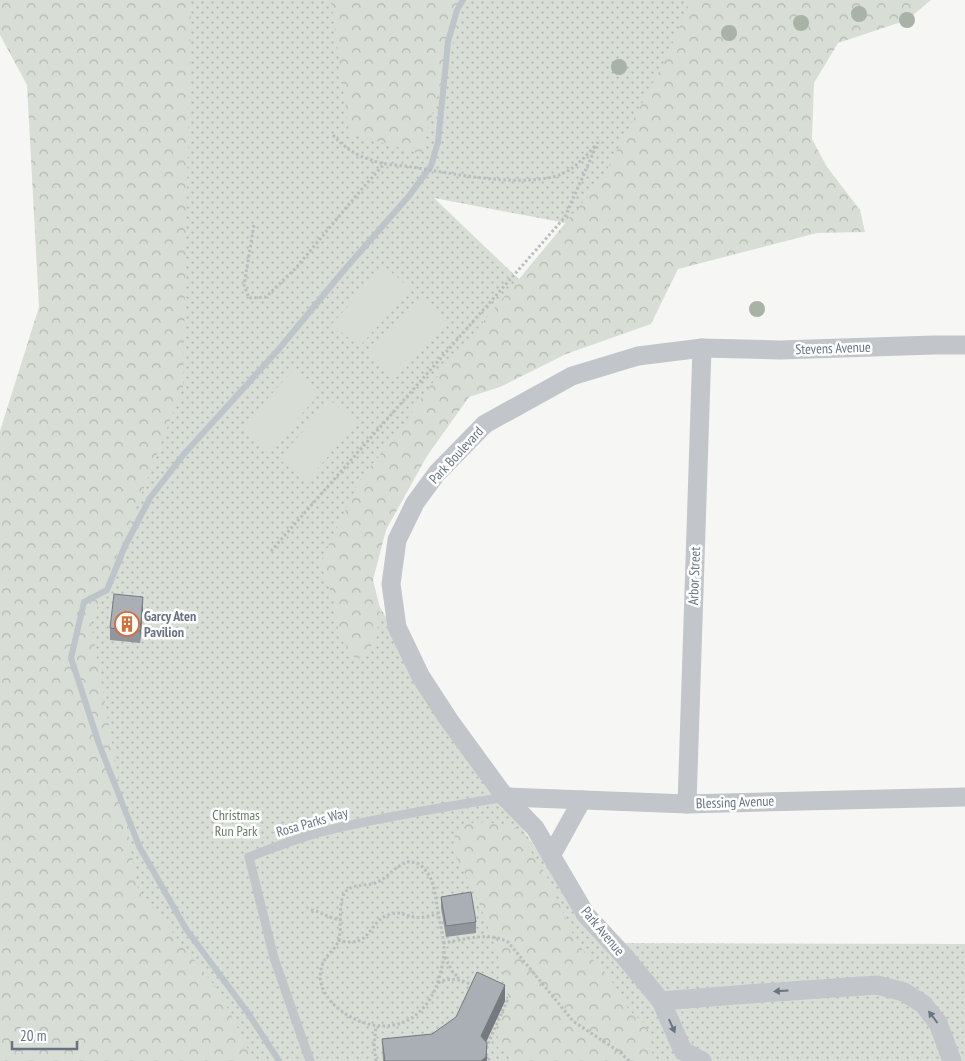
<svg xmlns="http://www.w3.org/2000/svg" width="965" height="1061" font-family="'PT Sans Narrow',sans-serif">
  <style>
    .green { fill: url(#green-dots) }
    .forest { fill: url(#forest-crowns) }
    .pitch { fill: #d8ddd5 }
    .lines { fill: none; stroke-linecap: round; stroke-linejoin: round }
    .stream { stroke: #bdc4ca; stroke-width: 6 }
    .path { stroke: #babcbf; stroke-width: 3; stroke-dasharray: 2.5 2.5; stroke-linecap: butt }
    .lane { stroke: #c2c5c9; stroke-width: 9 }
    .street { stroke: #c2c5c9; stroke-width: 19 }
    .tree { fill: #a8b2a6 }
    .wall { fill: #91969c }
    .shaded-wall { fill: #767a7f }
    .building { fill: #a9afb5; stroke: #767a7f }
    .oneway { fill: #687482 }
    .labels { text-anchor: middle; stroke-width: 5; stroke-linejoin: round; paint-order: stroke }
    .street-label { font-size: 14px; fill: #687482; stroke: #fff }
    .poi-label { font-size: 14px; font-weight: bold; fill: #687482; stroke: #fff; text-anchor: start }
    .park-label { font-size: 14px; fill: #687a67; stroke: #fff }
  </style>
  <defs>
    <pattern id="green-dots" width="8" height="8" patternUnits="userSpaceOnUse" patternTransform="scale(1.25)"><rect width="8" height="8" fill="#d8ddd5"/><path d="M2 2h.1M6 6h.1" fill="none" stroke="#b3b8b2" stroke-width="1.8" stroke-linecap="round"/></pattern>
    <pattern id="forest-crowns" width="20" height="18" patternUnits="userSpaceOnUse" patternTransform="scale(1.25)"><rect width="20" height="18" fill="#d8ddd5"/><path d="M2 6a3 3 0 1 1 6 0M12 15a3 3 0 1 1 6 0" fill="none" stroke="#b3b8b2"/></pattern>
  </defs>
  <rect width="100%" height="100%" fill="#f6f7f4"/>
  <!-- green -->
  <polygon class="green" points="72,0 728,0 581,226 434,198 525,285 354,563 421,677 449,720 600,943 965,944 965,1061 0,1061 0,564 82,516"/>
  <!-- forest -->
  <g class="forest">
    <polygon points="0,0 191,0 183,387 91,624 138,889 219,991 254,1061 0,1061 0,431 39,307 27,85 0,35"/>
    <polygon points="331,0 465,0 421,154 349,133"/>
    <polygon points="691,0 931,0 907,20 838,43 814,83 812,139 827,167 860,210 865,232 817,233 678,269 651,324 566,354 500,387 469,397 427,456 386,530 373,580 380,608 376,641 357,661 339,636 334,600 320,563 361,478 399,431 430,386 602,179 667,56"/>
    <polygon points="488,822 516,828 546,875 578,945 608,975 629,1010 646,1025 651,1040 653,1061 520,1061 496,1046 502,1018 509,1001 505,984 497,951 475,892 457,859 454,833 469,823"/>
  </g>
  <!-- pitch -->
  <g class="pitch">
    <polygon points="384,266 411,289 359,347 332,324"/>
    <polygon points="420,298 447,321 395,379 368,356"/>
    <polygon points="294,369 321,392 269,451 242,427"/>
    <polygon points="330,400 357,423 306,482 279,459"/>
  </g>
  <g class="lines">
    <!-- stream -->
    <polyline class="stream" points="279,1061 248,1013 186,929 139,846 99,744 71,658 84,602 107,590 125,546 150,498 184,454 279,349 345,269 409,196 431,166 438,142 448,42 457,10 463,0"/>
    <!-- path -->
    <g class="path">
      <path d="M333 135C344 147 355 155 371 160 383 165 399 165 412 167 455 174 510 186 553 177 572 172 583 159 596 145"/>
      <polyline points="254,225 244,285 249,298 266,297 295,269 361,190 385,163"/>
      <polyline points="271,551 565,217 598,142"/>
      <path d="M407 862C415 861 421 864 426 871 435 881 435 898 438 911 440 924 444 938 444 952 444 960 442 967 440 975 431 1010 405 1033 368 1024 342 1017 309 991 324 961 328 953 337 948 339 939 342 927 338 905 344 894 352 882 364 887 375 883 387 879 394 867 407 862Z"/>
      <path d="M311 910C323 912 327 918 341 920"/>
      <path d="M338 940C373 950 367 920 391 914 401 911 406 916 415 917 422 919 431 915 438 914"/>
      <path d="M443 943C464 940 488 931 508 942L573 1021 621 1053 629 1061"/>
      <polyline points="445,957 452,971 459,978"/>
      <path d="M438 983C451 976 462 980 475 986"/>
      <polyline points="486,1048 507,1001 503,999"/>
      <polyline points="486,1054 489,1058 489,1061"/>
      <polyline points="376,1061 374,1046 376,1026"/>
    </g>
    <!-- lane -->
    <path class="lane" d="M310 1061 274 958 249 857C276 847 302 836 329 830 387 816 446 807 505 797"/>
    <!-- street -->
    <g class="street">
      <polyline points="505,797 687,804 965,797"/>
      <polyline points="687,804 702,348"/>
      <polyline points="551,856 582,800"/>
      <polyline points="661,1001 761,993 877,985 904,992 923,1004 938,1023 952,1061"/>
      <polyline points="702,1061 683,1051 661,1001 624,956 586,915 535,828 505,797 449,720 421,677 397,627 391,584 397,540 415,503 437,473 485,424 572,376 638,356 702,348 780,350 934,345 965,345"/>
    </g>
  </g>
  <!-- trees -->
  <g class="tree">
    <circle cx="859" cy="14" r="8"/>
    <circle cx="907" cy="20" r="8"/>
    <circle cx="801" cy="23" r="8"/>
    <circle cx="729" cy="33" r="8"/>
    <circle cx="619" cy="67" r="8"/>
    <circle cx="757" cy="309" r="8"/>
  </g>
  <!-- wall -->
  <g class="wall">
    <polygon points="143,609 140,643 110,640 110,628"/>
    <polygon points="441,897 476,922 476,933 446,937 441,908"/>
    <polygon points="505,1001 486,1042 487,1043 487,1061 383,1061 382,1039 432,1034"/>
  </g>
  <!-- shaded-wall -->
  <g class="shaded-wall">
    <polygon points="143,597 143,609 140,643 140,631"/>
    <polygon points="505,985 505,1001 481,1053 481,1036"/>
    <polygon points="487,1043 487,1061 481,1061"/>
  </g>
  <!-- building -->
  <g class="building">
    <polygon points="114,594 143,597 140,631 110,628"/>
    <polygon points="471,892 476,922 446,926 441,897"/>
    <polygon points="477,972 505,985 481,1036 487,1043 486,1057 481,1061 385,1061 382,1039 432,1034 456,1017"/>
  </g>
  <!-- one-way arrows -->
  <defs><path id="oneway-solid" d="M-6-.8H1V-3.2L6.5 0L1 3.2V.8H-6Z" transform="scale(1.25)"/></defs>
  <g class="oneway">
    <use href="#oneway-solid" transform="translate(781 991) rotate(176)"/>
    <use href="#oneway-solid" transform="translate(933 1017) rotate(-127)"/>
    <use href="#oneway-solid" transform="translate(672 1026) rotate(66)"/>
  </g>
  <!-- icons -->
  <defs>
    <symbol id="building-ring" viewBox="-11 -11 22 22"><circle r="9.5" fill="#fff" stroke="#d46d36" stroke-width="1.5"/><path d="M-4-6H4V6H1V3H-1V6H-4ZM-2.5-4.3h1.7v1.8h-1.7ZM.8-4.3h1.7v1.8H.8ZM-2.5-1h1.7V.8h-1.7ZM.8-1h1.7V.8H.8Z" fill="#d46d36"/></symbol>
  </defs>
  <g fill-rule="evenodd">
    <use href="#building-ring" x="113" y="610" width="28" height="28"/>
  </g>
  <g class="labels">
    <!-- street labels -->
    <g class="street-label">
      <text transform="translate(833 348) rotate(-2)" y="5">Stevens Avenue</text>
      <text transform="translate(456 455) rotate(-47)" y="5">Park Boulevard</text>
      <text transform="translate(694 576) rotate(-88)" y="5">Arbor Street</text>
      <text transform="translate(735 802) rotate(-2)" y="5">Blessing Avenue</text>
      <text transform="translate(312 822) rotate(-16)" y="5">Rosa Parks Way</text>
      <text transform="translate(603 931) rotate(50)" y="5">Park Avenue</text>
    </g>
    <!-- poi labels -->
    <g class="poi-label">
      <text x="144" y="621">Garcy Aten<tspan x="144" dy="16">Pavilion</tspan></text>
    </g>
    <!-- park labels -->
    <g class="park-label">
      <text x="236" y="820">Christmas<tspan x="236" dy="16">Run Park</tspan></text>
    </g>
  </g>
  <!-- scale -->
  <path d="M12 1041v8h65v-8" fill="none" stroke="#687482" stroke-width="2.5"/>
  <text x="20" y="1041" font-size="15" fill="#687482" stroke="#ffffff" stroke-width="4" paint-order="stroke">20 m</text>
</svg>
